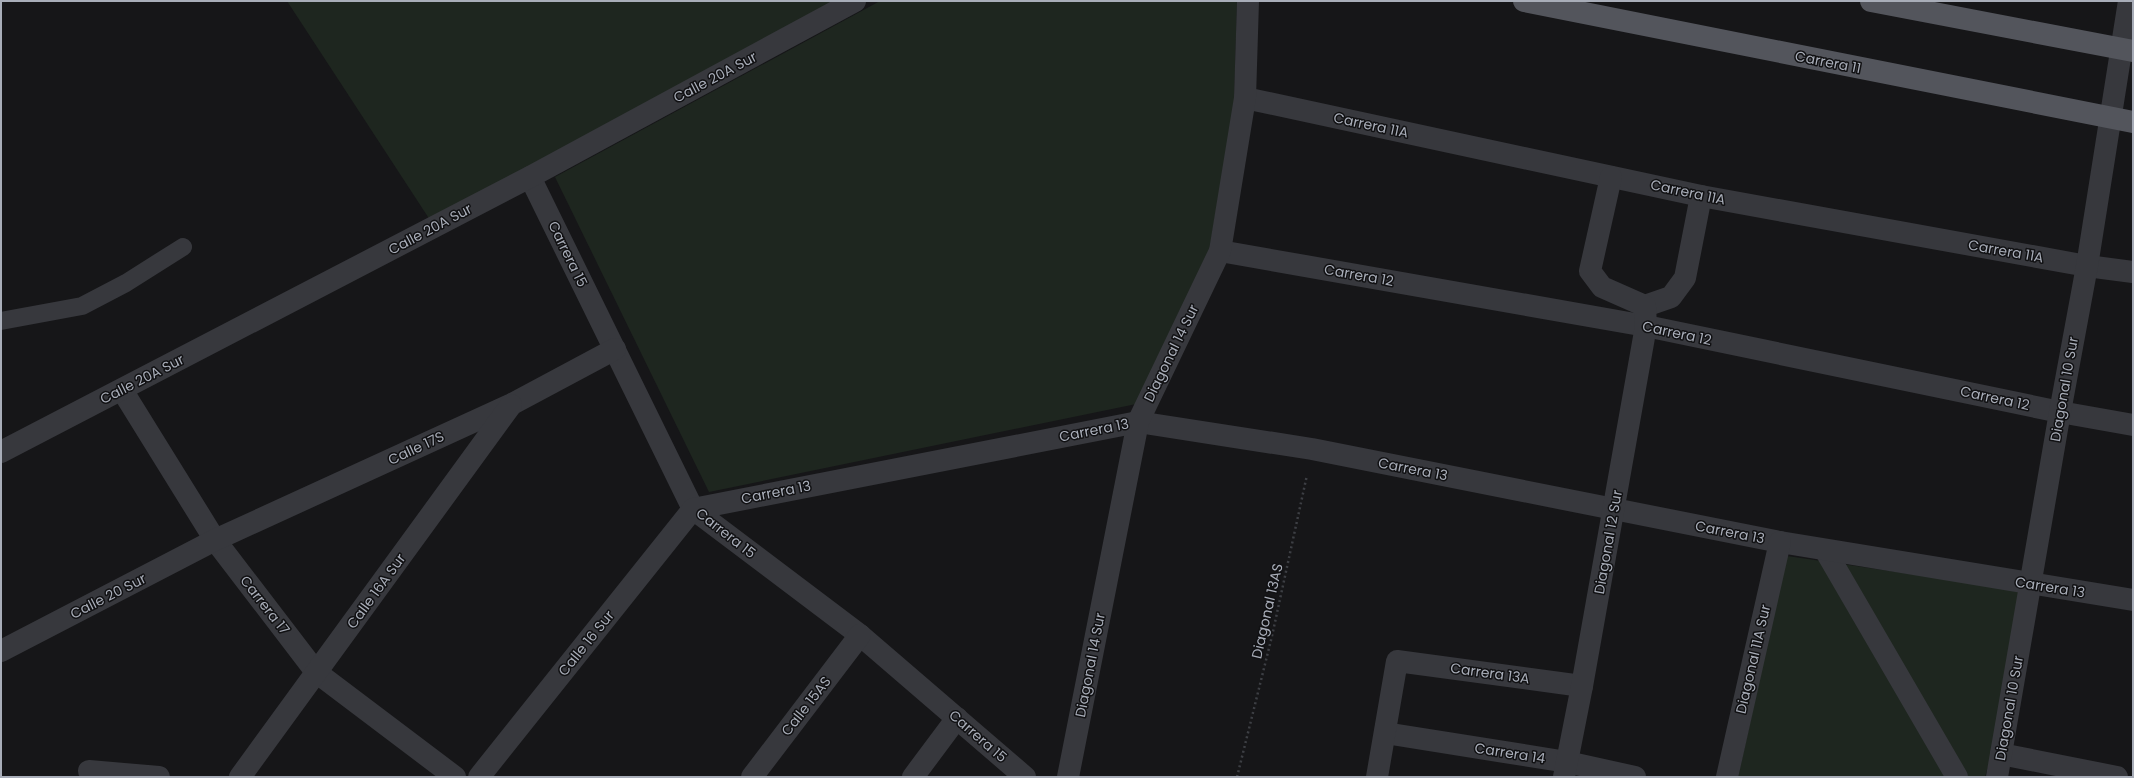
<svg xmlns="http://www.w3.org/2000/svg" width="2134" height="778" font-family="Poppins,sans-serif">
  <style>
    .green { fill: #1e261f }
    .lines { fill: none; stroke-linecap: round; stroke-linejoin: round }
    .path { stroke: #3d3f44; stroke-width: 2.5; stroke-dasharray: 2 3; stroke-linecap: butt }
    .service { stroke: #37383d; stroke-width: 18 }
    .minor { stroke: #37383d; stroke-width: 22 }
    .primary { stroke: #53555c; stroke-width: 22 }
    .labels { text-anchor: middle; stroke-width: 3; stroke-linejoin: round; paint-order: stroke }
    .street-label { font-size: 14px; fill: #a8adb8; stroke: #111113 }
  </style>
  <rect width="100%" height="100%" fill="#161618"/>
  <!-- green -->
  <g class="green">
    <polygon points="287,1 838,1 430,220"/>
    <polygon points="880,1 1237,1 1234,103 1210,247 1146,402 709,492 555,177"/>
    <polygon points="1787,556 2020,590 1995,742 1985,777 1738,777"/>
  </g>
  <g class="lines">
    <!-- path -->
    <polyline class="path" points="1237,777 1272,636 1307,475"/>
    <!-- service -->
    <polyline class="service" points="1,321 82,306 126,283 183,247"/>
    <!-- minor -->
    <g class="minor">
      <polyline points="1245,98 1701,196 2087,266 2133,272"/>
      <polyline points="530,177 693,509 860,635 1025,777"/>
      <polyline points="1220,251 1646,326 2060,412 2133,425"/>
      <polyline points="1645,306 1671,297 1685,278 1701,196"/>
      <polyline points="122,390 215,540 316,672 455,777"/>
      <polyline points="1,452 530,177 855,1"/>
      <polyline points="1825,550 1957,777"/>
      <polyline points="1,651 215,540 512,404 615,349"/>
      <polyline points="1385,733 1567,762 1635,777"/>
      <polyline points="2001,754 2117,777"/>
      <polyline points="89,771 159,777"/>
      <polyline points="240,777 511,405"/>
      <polyline points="479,777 693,509 1138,422 1312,449 1780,542 2133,600"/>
      <polyline points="752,777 860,635"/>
      <polyline points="913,777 957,718"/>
      <polyline points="1068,777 1138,422 1220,251 1245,98 1248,1"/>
      <polyline points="1377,777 1397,661 1582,686"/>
      <polyline points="1564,777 1582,686 1646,326 1645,306 1602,287 1590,271 1611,177"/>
      <polyline points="1727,777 1780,542"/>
      <polyline points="1997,777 2060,412 2087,266 2129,1"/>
    </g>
    <!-- primary -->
    <g class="primary">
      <polyline points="1524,1 2133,122"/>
      <polyline points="1871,1 2133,51"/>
    </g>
  </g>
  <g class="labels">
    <!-- street labels -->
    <g class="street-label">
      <text transform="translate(1828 62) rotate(11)" y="5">Carrera 11</text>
      <text transform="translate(715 77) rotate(-28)" y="5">Calle 20A Sur</text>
      <text transform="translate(1371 125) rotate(12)" y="5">Carrera 11A</text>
      <text transform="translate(1688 192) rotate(12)" y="5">Carrera 11A</text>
      <text transform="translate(430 229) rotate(-28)" y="5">Calle 20A Sur</text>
      <text transform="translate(2006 251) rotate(10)" y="5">Carrera 11A</text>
      <text transform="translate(568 254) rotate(64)" y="5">Carrera 15</text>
      <text transform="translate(1359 275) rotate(10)" y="5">Carrera 12</text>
      <text transform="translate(1677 333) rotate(12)" y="5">Carrera 12</text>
      <text transform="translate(1171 353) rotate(-64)" y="5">Diagonal 14 Sur</text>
      <text transform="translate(142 379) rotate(-27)" y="5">Calle 20A Sur</text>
      <text transform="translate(2064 389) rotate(-80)" y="5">Diagonal 10 Sur</text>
      <text transform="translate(1995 398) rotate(12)" y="5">Carrera 12</text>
      <text transform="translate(1094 430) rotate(-11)" y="5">Carrera 13</text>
      <text transform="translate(416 448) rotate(-25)" y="5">Calle 17S</text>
      <text transform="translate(1413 469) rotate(11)" y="5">Carrera 13</text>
      <text transform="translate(776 492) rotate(-11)" y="5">Carrera 13</text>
      <text transform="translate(1730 532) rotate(11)" y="5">Carrera 13</text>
      <text transform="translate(726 533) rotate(38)" y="5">Carrera 15</text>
      <text transform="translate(1608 542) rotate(-80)" y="5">Diagonal 12 Sur</text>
      <text transform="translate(2050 587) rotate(9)" y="5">Carrera 13</text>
      <text transform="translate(376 591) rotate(-54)" y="5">Calle 16A Sur</text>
      <text transform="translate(108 596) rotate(-27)" y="5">Calle 20 Sur</text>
      <text transform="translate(265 605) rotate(52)" y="5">Carrera 17</text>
      <text transform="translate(1267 611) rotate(-77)" y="5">Diagonal 13AS</text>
      <text transform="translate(586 643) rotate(-51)" y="5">Calle 16 Sur</text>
      <text transform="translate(1753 659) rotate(-77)" y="5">Diagonal 11A Sur</text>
      <text transform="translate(1090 665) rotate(-79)" y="5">Diagonal 14 Sur</text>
      <text transform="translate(1490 673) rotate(8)" y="5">Carrera 13A</text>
      <text transform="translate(806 706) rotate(-52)" y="5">Calle 15AS</text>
      <text transform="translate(2009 708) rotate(-80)" y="5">Diagonal 10 Sur</text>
      <text transform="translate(978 736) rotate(41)" y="5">Carrera 15</text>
      <text transform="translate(1510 753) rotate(9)" y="5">Carrera 14</text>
    </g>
  </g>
  <!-- border -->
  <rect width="2134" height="778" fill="none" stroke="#a8adb8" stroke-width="4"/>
</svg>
